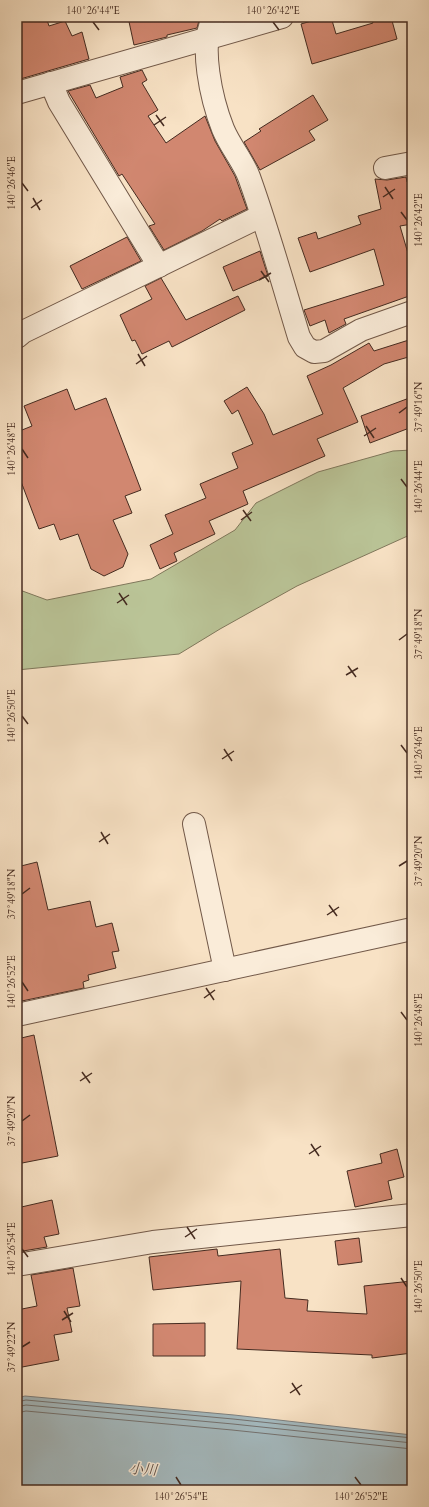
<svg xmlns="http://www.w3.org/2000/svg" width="429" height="1507" font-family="Cardo,'Noto Serif JP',serif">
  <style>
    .green { fill: #bac497; stroke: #80785c }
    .water { fill: #a4bac0; stroke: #7e8180 }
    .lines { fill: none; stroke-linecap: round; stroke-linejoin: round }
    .shore { stroke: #747270; stroke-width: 1 }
    .building { fill: #d18770; stroke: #452b20 }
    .street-casing { stroke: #725949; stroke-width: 24 }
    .street { stroke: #faecd9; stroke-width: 22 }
    .ticks { fill: none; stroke: #452b20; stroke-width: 1.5 }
    .labels { text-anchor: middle; stroke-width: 3; stroke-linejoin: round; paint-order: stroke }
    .water-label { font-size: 14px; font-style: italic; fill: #5d4f48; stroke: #faecd9 }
    .neatline { fill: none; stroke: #452b20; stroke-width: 1.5 }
    .ticks-label { font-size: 10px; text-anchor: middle; fill: #452b20 }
  </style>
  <rect width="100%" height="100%" fill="#f8e2c5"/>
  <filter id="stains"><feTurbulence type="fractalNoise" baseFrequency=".005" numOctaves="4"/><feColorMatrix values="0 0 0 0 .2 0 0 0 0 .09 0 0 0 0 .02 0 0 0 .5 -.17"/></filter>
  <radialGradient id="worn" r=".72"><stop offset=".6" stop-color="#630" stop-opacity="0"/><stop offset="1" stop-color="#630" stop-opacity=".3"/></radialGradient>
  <!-- green -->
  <polygon class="green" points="412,450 412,534 297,586 220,629 179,654 17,670 17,589 47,600 151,579 235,530 256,503 318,472 393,451"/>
  <!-- water -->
  <polygon class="water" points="25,1396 234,1415 412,1435 412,1490 17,1490 17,1398"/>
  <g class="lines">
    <!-- shore -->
    <g class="shore">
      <polyline points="17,1402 26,1400 233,1419 412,1438"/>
      <polyline points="17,1407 26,1405 233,1424 412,1443"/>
      <polyline points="17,1413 26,1411 232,1430 412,1449"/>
    </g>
  </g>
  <!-- building -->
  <g class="building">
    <polygon points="17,17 46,17 49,26 65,21 72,36 82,32 89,59 17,80"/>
    <polygon points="128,17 200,17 197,28 167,35 167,37 134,45"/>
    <polygon points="325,17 331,17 336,34 373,23 371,17 391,17 397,39 312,64 301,24"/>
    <polygon points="142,70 147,80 142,83 158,110 148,116 166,143 205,116 215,141 235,176 247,209 222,221 220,219 202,231 164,250 149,226 155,224 122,174 119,176 68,91 90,85 96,98 123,87 120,77"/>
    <polygon points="313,95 328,120 309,131 315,140 260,170 244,142 261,131 259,129"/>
    <polygon points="406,177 407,182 412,181 412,224 400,226 412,267 412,295 344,319 346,324 329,333 325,320 310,326 304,310 384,285 374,249 310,272 298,238 316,232 318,239 361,224 358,216 381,209 375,179 387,180"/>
    <polygon points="127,237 141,261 82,289 70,266"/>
    <polygon points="260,251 268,276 233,291 223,267"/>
    <polygon points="161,278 186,320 238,296 245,310 172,347 169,341 142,354 135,340 132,341 120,315 152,299 145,286"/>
    <polygon points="412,339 412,356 384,364 343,388 358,422 317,439 325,456 243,491 248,504 209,521 215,534 174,553 177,561 160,569 150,545 173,534 165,515 206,498 200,484 238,468 232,453 253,444 238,410 232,414 224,401 247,387 264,414 273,435 323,414 307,376 331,365 369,343 374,351"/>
    <polygon points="67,389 75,410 106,398 141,490 125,496 132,513 113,520 128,554 123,567 104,576 91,569 78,534 60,540 54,524 39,529 17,471 17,432 32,426 24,406"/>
    <polygon points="412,397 412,427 370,443 361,416"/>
    <polygon points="37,862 48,910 90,901 96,927 112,923 119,951 112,952 116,968 88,975 89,980 83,982 84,988 17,1002 17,867"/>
    <polygon points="34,1035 58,1156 17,1164 17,1039"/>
    <polygon points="397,1149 404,1177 388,1181 392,1199 355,1207 347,1171 382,1163 380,1154"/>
    <polygon points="52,1200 59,1234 44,1237 47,1247 17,1252 17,1208"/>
    <polygon points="359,1238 362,1262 338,1265 335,1241"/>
    <polygon points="217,1249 218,1256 280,1249 285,1298 308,1300 307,1311 367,1314 364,1286 412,1281 412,1353 372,1358 372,1355 237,1349 241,1281 153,1290 149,1257"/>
    <polygon points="73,1268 80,1306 67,1308 72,1332 54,1335 59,1360 17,1368 17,1310 37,1306 31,1275"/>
    <polygon points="205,1323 205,1356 153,1356 153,1324"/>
  </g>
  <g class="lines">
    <defs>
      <g id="street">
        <path d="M214 17C198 44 212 101 223 129 230 146 243 161 249 177 268 230 283 284 299 337L305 347 314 352 324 351 361 330 412 312"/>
        <polyline points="51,83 59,102 159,266"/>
        <polyline points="17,93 282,17"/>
        <polyline points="385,168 412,163"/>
        <polyline points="17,337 23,332 261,216"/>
        <polyline points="194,824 225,970"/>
        <polyline points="17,1015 412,929"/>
        <polyline points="17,1265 153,1242 412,1215"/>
      </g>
    </defs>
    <!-- street casing -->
    <use href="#street" class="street-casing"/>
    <!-- street -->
    <use href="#street" class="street"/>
  </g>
  <!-- ticks -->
  <path class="ticks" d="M93 22 99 30M273 22 279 30M156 115 164 126M154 125 166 117M22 183 28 191M385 187 393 199M383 197 395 189M33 198 40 210M31 208 42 200M401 212 407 220M261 271 269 282M259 280 271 273M138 354 145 366M136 364 147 356M399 413 407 407M366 426 374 438M364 436 376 428M22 449 28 458M401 479 407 487M243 510 251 521M241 520 252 512M119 593 127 605M117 603 129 595M399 640 407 634M348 666 356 677M346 675 358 668M22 716 28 724M401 745 407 753M224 749 232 761M222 759 234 751M101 832 108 844M99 842 110 834M399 866 407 861M22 894 30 888M329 905 337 916M327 915 339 907M22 982 28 991M206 988 214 1000M204 998 215 990M401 1012 407 1020M82 1072 90 1083M80 1081 92 1073M22 1121 30 1115M311 1144 319 1156M309 1154 321 1146M187 1227 195 1239M185 1237 197 1229M22 1249 28 1257M401 1278 407 1287M64 1311 71 1322M62 1320 73 1313M22 1347 30 1342M292 1383 300 1395M290 1393 302 1385M176 1477 181 1485M355 1477 361 1485"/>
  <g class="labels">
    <!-- water labels -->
    <g class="water-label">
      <text transform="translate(143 1469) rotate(4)" y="5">小川</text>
    </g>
  </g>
  <!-- margin -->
  <rect width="429" height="1507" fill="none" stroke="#f8e2c5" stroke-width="44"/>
  <rect x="22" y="22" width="385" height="1463" class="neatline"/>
  <g class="ticks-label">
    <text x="93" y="14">140°26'44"E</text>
    <text x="273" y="14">140°26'42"E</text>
    <text transform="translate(11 183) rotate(-90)" y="4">140°26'46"E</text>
    <text transform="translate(418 220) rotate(-90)" y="4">140°26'42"E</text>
    <text transform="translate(418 407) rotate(-90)" y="4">37°49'16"N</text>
    <text transform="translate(11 449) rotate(-90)" y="4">140°26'48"E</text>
    <text transform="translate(418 487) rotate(-90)" y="4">140°26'44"E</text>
    <text transform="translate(418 634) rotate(-90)" y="4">37°49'18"N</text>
    <text transform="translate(11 716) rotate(-90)" y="4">140°26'50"E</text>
    <text transform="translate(418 753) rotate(-90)" y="4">140°26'46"E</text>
    <text transform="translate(418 861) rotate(-90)" y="4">37°49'20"N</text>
    <text transform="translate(11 894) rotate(-90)" y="4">37°49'18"N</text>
    <text transform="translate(11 982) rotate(-90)" y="4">140°26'52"E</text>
    <text transform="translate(418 1020) rotate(-90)" y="4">140°26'48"E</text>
    <text transform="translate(11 1121) rotate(-90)" y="4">37°49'20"N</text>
    <text transform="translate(11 1249) rotate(-90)" y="4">140°26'54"E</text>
    <text transform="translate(418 1287) rotate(-90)" y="4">140°26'50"E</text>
    <text transform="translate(11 1347) rotate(-90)" y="4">37°49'22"N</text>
    <text x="181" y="1500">140°26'54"E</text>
    <text x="361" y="1500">140°26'52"E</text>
  </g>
  <rect width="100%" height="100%" filter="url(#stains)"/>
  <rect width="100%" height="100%" fill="url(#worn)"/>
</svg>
